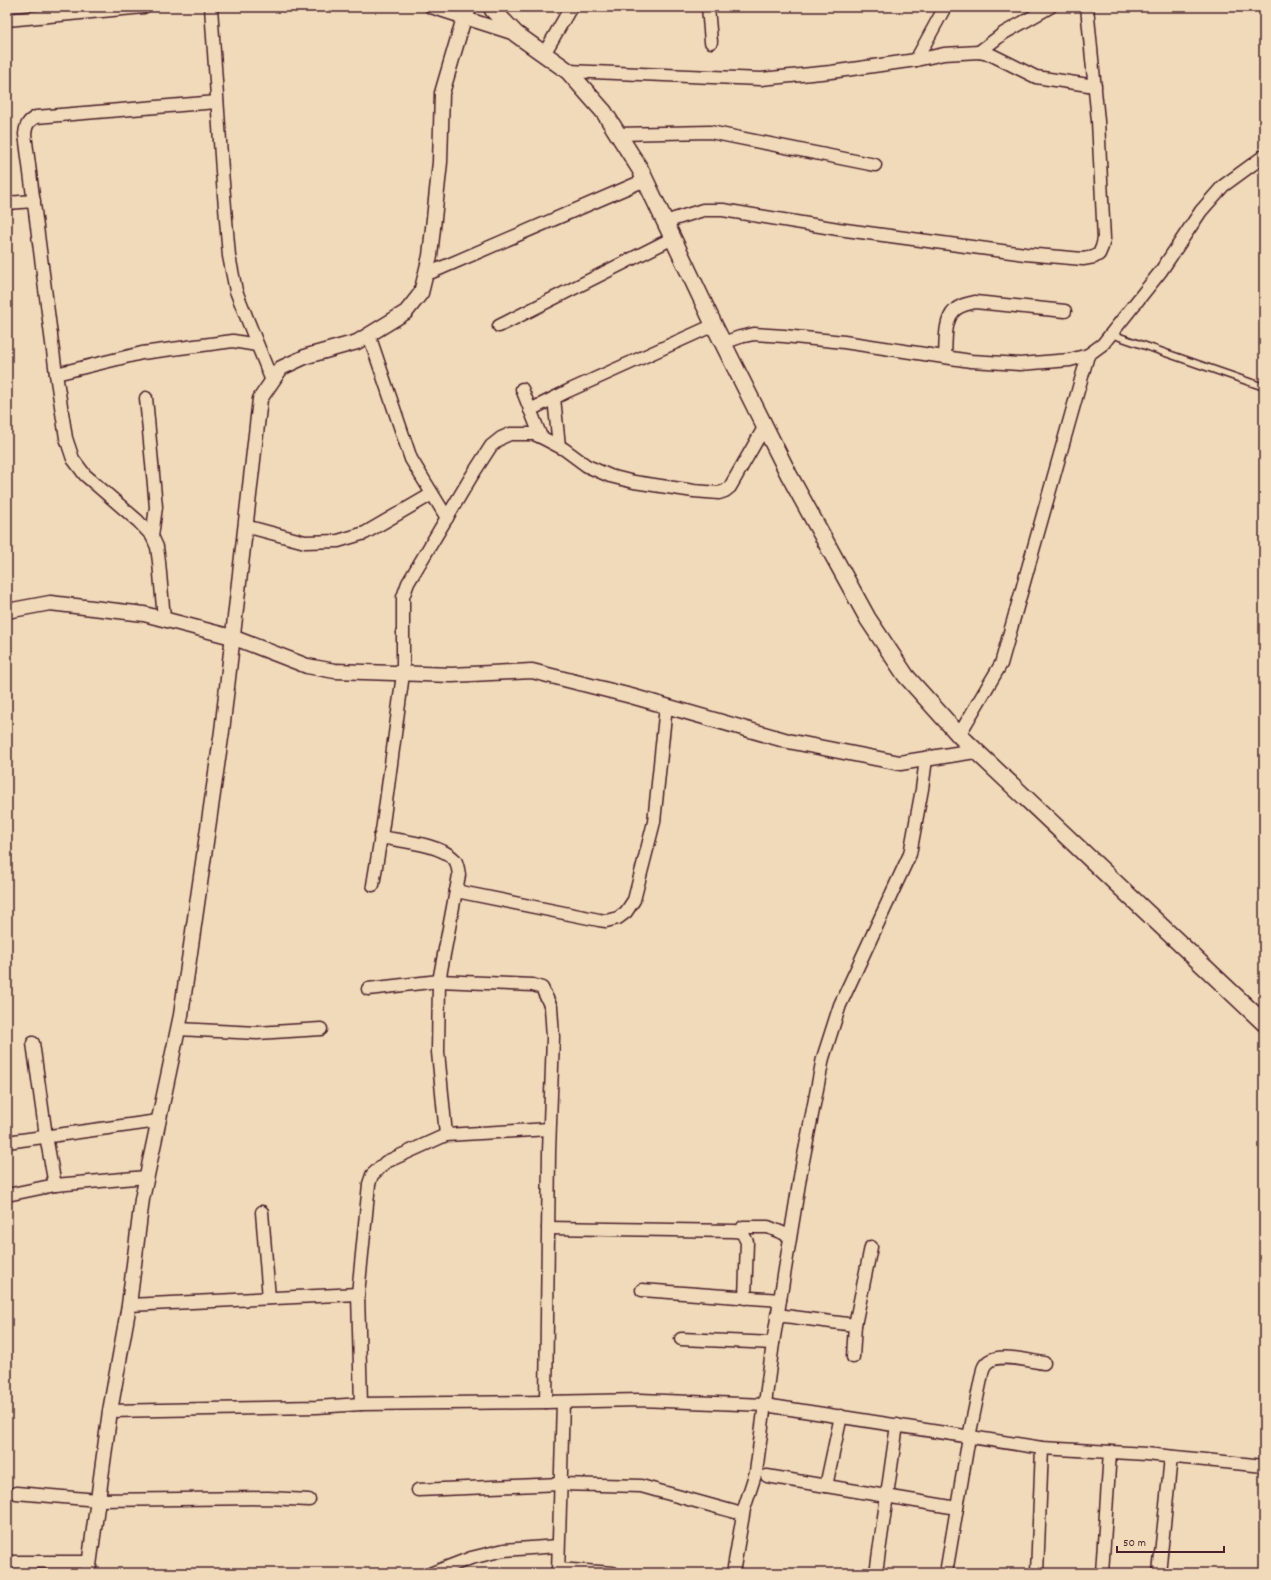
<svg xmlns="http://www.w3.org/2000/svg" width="1271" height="1580" font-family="Dekko,sans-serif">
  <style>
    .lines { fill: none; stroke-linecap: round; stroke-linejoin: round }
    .service-casing { stroke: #4a1f2b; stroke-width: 9 }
    .minor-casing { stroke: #4a1f2b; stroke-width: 15 }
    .tertiary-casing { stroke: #4a1f2b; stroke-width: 17 }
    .secondary-casing { stroke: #4a1f2b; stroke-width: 19 }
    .service { stroke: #f0dab9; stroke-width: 6 }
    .minor { stroke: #f0dab9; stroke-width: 12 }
    .tertiary { stroke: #f0dab9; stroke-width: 14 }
    .secondary { stroke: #f0dab9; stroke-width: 16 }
  </style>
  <rect width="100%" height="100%" fill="#f0dab9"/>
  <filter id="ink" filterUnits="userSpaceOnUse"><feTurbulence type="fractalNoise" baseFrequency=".025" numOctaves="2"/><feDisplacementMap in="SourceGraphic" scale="8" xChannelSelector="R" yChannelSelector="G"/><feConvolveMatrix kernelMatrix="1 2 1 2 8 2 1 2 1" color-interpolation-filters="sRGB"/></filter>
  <g filter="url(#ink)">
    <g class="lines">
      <defs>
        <polyline id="service" points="1111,334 1264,387"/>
        <g id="minor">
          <polyline points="211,7 222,171 229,256 236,291 272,381"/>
          <polyline points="431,7 515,34"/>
          <polyline points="708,7 711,42"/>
          <polyline points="7,20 144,7"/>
          <polyline points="979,52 1004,33 1050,7"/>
          <polyline points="544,54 571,7"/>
          <polyline points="916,60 945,7"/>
          <polyline points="568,71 761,79 831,72 916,60 944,54 979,52 992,55 1036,77 1095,86"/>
          <polyline points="618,134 710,132 875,165"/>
          <polyline points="7,203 34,201"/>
          <polyline points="665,222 703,210 723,210 838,229 1025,254 1083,259 1094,257 1099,254 1102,247 1104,239 1098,121 1087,7"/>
          <polyline points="425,275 645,180"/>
          <polyline points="499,326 673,238"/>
          <polyline points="369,335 411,459 447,518"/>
          <polyline points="723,343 740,337 754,334 784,336 844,342 971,361 1020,364 1070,360 1088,355 1103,344 1161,271 1201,211 1223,186 1264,156"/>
          <path d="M945 357C946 343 944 321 954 311 959 305 968 304 975 302L1065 311"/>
          <polyline points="56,374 142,353 233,341 257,345"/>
          <polyline points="522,389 541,437"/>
          <polyline points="146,398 156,507 152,536"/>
          <polyline points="554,398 559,446"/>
          <polyline points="530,410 568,391 714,325"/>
          <polyline points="245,526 305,542 338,541 365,533 432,494"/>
          <path d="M164 619 159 562 157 547 152 536 138 521 85 475 73 459 66 438 56 374 25 134C26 125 28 121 36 117L217 102"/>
          <polyline points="959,735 1001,664 1088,355"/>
          <path d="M380 837C401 841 441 844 455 860 458 865 458 870 459 875L439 981 438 1052 446 1135"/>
          <polyline points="373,885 383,824 403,674 403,597 408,583 471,477 491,446 501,438 510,434 534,434 541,437 564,449 587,466 610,476 634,482 694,491 719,493 725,491 730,487 765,426"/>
          <polyline points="456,891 599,920 606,921 618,918 626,912 634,900 654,822 666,706"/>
          <polyline points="368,989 439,981 533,985 542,988 551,1007 553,1037 549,1152 546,1402"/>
          <polyline points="178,1029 257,1033 321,1029"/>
          <polyline points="33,1043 46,1136 55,1185"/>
          <polyline points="7,1142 158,1121"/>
          <polyline points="7,1195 55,1185 146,1177"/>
          <polyline points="262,1212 269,1298"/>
          <polyline points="743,1227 768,1227 790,1236"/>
          <polyline points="548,1228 734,1231 742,1232 747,1242 745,1298"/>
          <polyline points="642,1290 780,1300"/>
          <polyline points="129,1305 358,1294"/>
          <polyline points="777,1315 855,1325"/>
          <polyline points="681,1339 773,1343"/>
          <polyline points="853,1357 855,1325 871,1247"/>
          <polyline points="361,1404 358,1294 369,1184 372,1175 386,1162 446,1135 549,1129"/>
          <polyline points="110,1411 317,1407 361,1404 546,1402 640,1400 765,1405 1042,1448 1146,1454 1264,1466"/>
          <polyline points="767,1476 957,1508"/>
          <polyline points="826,1486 841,1416"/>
          <polyline points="418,1490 560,1484 641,1486 735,1512"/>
          <polyline points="16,1493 98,1500 268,1498 309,1500"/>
          <polyline points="7,1562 90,1562"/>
          <polyline points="558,1569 613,1573"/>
          <polyline points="432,1573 471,1558 504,1550 558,1546"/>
          <polyline points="558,1573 563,1402"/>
          <polyline points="733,1573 744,1509 756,1472 773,1343 801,1171 823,1058 840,1005 910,854 922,789 926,759"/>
          <polyline points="876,1573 897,1425"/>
          <path d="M946 1573 969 1437 983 1369C984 1366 986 1363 989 1361 1001 1353 1030 1361 1044 1363"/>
          <polyline points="1037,1573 1042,1448"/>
          <polyline points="1102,1573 1110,1452"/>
          <polyline points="1159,1573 1171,1457"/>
        </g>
        <g id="tertiary">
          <polyline points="7,611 50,603 144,614 232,637 307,666 335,671 452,675 532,671 631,696 788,741 900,763 975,751"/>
          <polyline points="88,1573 110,1411 129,1305 142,1199 181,1015 222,731 260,399 281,368 307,356 357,342 406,312 421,293 430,256 440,162 442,93 464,18 470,7"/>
        </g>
        <polyline id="secondary" points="492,7 493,10 516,34 568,71 604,112 640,169 714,325 789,475 868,619 906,676 959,735 1264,1023"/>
      </defs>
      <!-- service casing -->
      <use href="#service" class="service-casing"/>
      <!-- minor casing -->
      <use href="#minor" class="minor-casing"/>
      <!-- tertiary casing -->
      <use href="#tertiary" class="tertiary-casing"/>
      <!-- secondary casing -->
      <use href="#secondary" class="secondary-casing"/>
      <!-- service -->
      <use href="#service" class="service"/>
      <!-- minor -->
      <use href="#minor" class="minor"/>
      <!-- tertiary -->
      <use href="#tertiary" class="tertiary"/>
      <!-- secondary -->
      <use href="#secondary" class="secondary"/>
    </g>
  </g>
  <!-- margin -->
  <rect width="1271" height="1580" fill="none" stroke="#f0dab9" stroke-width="24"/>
  <rect x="12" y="12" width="1247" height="1556" fill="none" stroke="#4a1f2b" stroke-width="1.5" filter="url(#ink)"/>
  <!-- scale -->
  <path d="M1117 1546v6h107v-6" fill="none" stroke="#4a1f2b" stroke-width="2"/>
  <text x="1123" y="1546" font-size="12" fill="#4a1f2b" stroke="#f0dab9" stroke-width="3" paint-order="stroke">50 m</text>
</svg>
